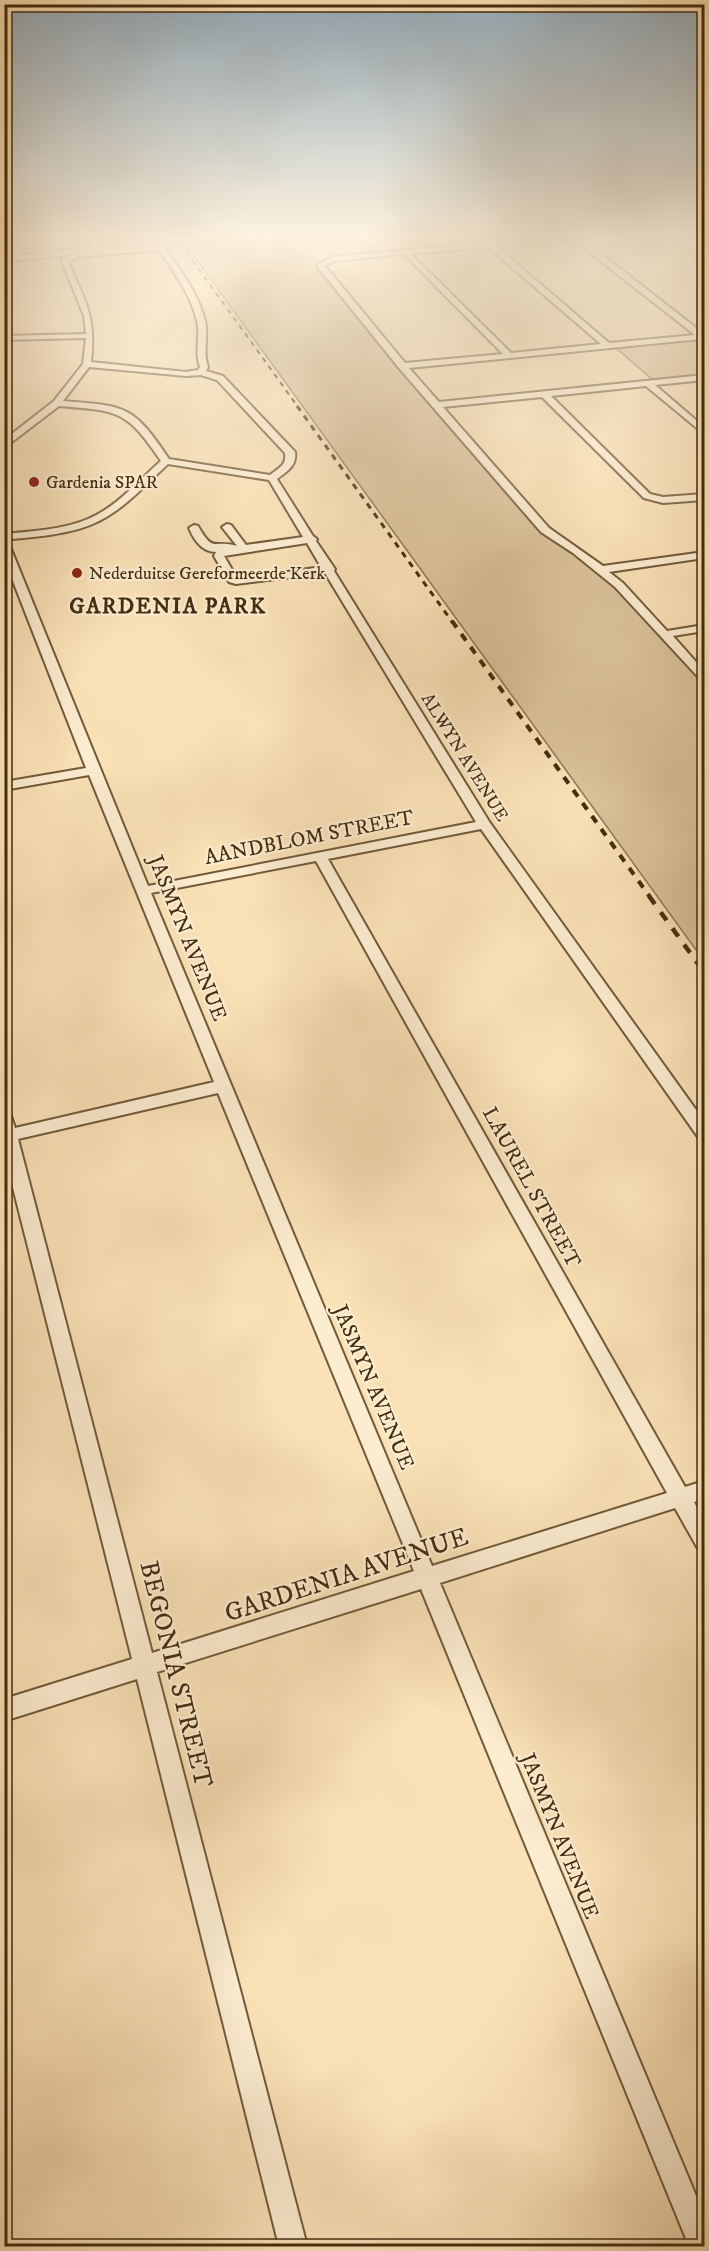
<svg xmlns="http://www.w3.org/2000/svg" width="709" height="2251" font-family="'IM FELL DW Pica',serif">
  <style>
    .green { fill: #dbc29a; stroke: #8f7854; stroke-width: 1.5 }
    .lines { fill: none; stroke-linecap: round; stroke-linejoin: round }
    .minor-casing { stroke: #715a39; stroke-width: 4 }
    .tertiary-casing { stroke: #715a39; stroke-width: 3 }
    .minor { fill: #fcecd0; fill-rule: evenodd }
    .tertiary { fill: #fcecd0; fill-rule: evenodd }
    .rail-far3 { stroke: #432d0f; stroke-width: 2; stroke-dasharray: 5 5; stroke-linecap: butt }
    .rail-far2 { stroke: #432d0f; stroke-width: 3; stroke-dasharray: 6 6; stroke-linecap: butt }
    .rail-far1 { stroke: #432d0f; stroke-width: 4; stroke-dasharray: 8 8; stroke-linecap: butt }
    .rail { stroke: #432d0f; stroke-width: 4.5; stroke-dasharray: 10 10; stroke-linecap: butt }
    .tertiary-bridge-casing { stroke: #715a39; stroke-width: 11; stroke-linecap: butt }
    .tertiary-bridge { stroke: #fcecd0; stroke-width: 10 }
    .poi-dot { fill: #8f2418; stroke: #fcecd0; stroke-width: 2 }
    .labels { text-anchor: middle; stroke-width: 4.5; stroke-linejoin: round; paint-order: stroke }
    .far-poi-label { font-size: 18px; fill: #432d0f; stroke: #fcecd0; text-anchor: start }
    .far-street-label { font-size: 18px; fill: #432d0f; stroke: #fcecd0 }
    .street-label { font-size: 21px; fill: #432d0f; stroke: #fcecd0 }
    .far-district-label { font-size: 22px; font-weight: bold; letter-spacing: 1.5px; fill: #432d0f; stroke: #fcecd0 }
    .near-street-label { font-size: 26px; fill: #432d0f; stroke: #fcecd0 }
  </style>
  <rect width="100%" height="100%" fill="#fae1b6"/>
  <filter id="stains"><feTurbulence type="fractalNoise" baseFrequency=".00333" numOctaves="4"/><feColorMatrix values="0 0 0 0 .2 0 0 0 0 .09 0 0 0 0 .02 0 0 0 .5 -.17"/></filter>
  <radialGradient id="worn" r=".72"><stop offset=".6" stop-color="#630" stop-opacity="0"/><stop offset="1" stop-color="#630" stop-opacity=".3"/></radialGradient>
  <!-- green -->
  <g class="green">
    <path d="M271 236H361L376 253 330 258 316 265 317 270 541 532C565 550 593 563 615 583L704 684V961L186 245Z"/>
    <polygon points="690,340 704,342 704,376 654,381 615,347"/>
  </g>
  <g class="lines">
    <defs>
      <g id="minor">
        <path d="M153 236 157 237C174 263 198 290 205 321 209 337 202 351 208 367L206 371 223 376 295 452C297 466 287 471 277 479L313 536 317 539 316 541 335 569 334 571 490 823 704 1121V1139L698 1137 481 829 328 859 685 1487 704 1481V1499L694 1502 704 1521V1549L697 1547 675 1508 440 1583 704 2215V2246H689L421 1589 157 1672 307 2246H279L137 1679 4 1721V1699L132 1659 4 1152V1111L10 1113 15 1128 214 1082 89 775 4 790V782L86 768 4 558V541L9 544 148 886 476 822 325 573 236 584 229 582 214 556 216 552C202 552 194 540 189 528L194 525 198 526C214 554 213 539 237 546L222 527 227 524 231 525 246 545 303 537 269 480 168 464C148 482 131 502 108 516 78 535 39 536 4 540V534C32 531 62 530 88 519 117 507 138 481 161 461 126 409 118 411 59 406L4 448V440L54 401 83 364 86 338 4 340V336L86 334 84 316 61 259 76 253 157 246 152 238ZM159 250C174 272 191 295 197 321 201 336 194 351 200 367L198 370 186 372 91 362C96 315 86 303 68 262L78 257ZM89 367 186 376 201 375 217 380 285 453C287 465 279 468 270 475L169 459C133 405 126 406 63 401ZM307 543 321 567 240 579 237 578 224 556ZM316 861 667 1493 432 1566 151 893ZM218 1093 414 1571 152 1653 18 1139Z"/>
        <path d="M565 236H596L582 239 704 334V340L700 339 409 368 439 402 704 375V380L655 385 704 427V434L646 386 551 396 650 494 663 497 704 494V500L663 503 644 498 542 397 443 407 549 528 603 566 704 552V558L609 572 623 583 667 631 704 625V631L673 636 704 671V680L700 679 615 587 573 553 541 532 399 368 317 266 332 257ZM574 240 695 335 609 343 496 246ZM488 247 601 344 511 353 411 254ZM404 254 503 354 405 363 325 266 334 261Z"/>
        <polygon points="88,242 90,245 12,254 8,252"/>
      </g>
      <g id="tertiary">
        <polygon points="203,236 239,236 192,243 188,240"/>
        <polygon points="667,236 677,236 704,256 704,263"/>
        <polygon points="153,241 157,244 156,246 4,262 4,256"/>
      </g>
    </defs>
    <!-- minor casing -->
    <use href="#minor" class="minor-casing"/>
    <!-- tertiary casing -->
    <use href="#tertiary" class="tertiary-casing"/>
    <!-- minor -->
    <use href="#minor" class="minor"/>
    <!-- tertiary -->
    <use href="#tertiary" class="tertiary"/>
    <!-- rail-far3 -->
    <polyline class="rail-far3" points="175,236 298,407"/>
    <!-- rail-far2 -->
    <polyline class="rail-far2" points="297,406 453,623"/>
    <!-- rail-far1 -->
    <polyline class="rail-far1" points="452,621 650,897"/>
    <!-- rail -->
    <polyline class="rail" points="649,896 704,972"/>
    <defs>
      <polyline id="tertiary-bridge" points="151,241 191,237"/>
    </defs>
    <!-- tertiary-bridge casing -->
    <use href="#tertiary-bridge" class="tertiary-bridge-casing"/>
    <!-- tertiary-bridge -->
    <use href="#tertiary-bridge" class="tertiary-bridge"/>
  </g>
  <!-- sky -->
  <linearGradient id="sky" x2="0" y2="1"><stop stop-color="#96aebd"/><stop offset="0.43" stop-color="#fdf2de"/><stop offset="1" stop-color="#fdf2de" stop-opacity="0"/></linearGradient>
  <rect width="709" height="551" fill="url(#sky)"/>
  <!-- markers -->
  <g class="poi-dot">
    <circle cx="34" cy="482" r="6"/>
    <circle cx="77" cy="573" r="6"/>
  </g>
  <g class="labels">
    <!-- far-poi labels -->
    <g class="far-poi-label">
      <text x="46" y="488">Gardenia SPAR</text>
      <text x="89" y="579">Nederduitse Gereformeerde Kerk</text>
    </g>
    <!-- far-street labels -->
    <g class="far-street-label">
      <text transform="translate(465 757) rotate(58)" y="6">ALWYN AVENUE</text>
    </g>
    <!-- street labels -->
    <g class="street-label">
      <text transform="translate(309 837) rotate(-11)" y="7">AANDBLOM STREET</text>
      <text transform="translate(188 938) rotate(68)" y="7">JASMYN AVENUE</text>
      <text transform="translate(532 1187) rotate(61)" y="7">LAUREL STREET</text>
      <text transform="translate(374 1387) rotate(67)" y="7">JASMYN AVENUE</text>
      <text transform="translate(560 1836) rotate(68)" y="7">JASMYN AVENUE</text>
    </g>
    <!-- far-district labels -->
    <g class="far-district-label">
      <text x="168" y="613">GARDENIA PARK</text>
    </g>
    <!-- near-street labels -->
    <g class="near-street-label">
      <text transform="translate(346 1574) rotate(-18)" y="9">GARDENIA AVENUE</text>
      <text transform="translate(177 1674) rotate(76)" y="9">BEGONIA STREET</text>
    </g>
  </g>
  <!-- margin -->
  <rect width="709" height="2251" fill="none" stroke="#fae1b6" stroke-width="24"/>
  <rect x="6" y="6" width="697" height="2239" fill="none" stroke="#432d0f" stroke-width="3"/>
  <rect x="12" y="12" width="685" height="2227" fill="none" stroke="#432d0f" stroke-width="1.5"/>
  <rect width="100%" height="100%" filter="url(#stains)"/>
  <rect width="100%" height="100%" fill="url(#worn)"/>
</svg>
